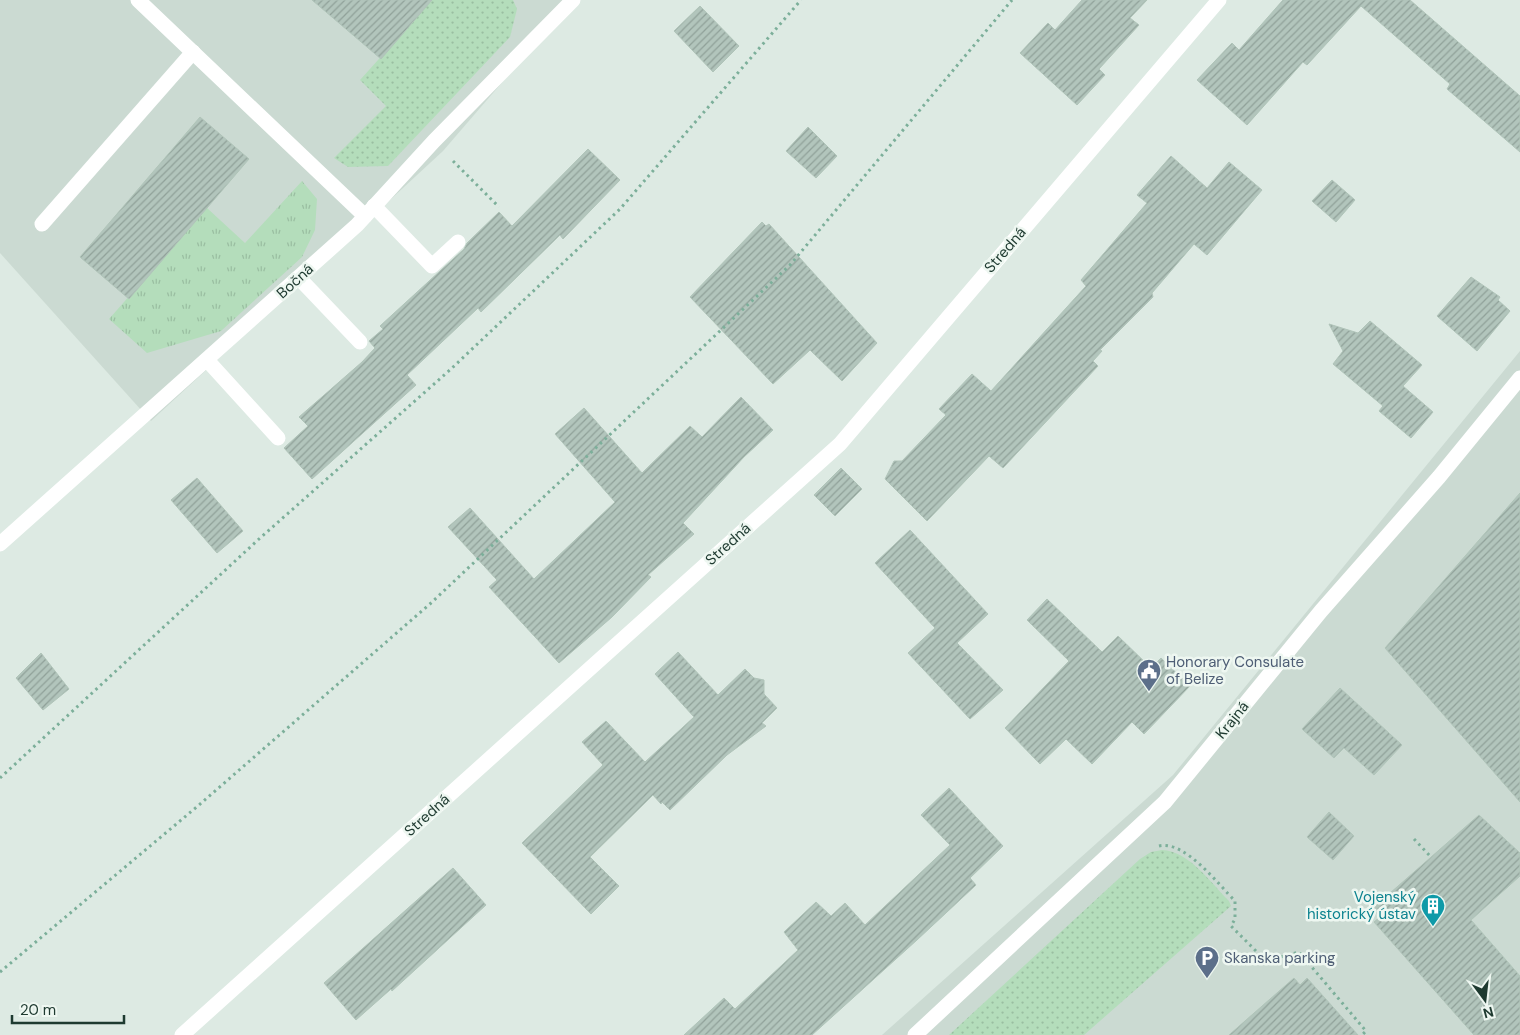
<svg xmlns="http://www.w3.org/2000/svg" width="1520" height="1035" font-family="'DM Sans',sans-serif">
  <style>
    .built { fill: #cbdad2 }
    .grass { fill: url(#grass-tufts) }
    .park { fill: url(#park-dots) }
    .building { fill: url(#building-hatch); stroke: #b0c4b9 }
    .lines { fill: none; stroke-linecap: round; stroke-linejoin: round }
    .path { stroke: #7caf9a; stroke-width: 3; stroke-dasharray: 2.5 4; stroke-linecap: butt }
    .service { stroke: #fff; stroke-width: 15 }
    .minor { stroke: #fff; stroke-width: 15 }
    .labels { text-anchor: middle; stroke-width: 5; stroke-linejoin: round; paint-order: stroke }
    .street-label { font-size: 15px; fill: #1e3a30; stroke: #eef7f1 }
    .service-label { font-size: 15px; fill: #4e5e75; stroke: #eef7f1; text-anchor: start }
    .culture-label { font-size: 15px; fill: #0d838f; stroke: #eef7f1; text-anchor: end }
  </style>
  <defs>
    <pattern id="grass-tufts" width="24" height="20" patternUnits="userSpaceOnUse" patternTransform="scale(1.25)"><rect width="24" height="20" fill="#b4ddbb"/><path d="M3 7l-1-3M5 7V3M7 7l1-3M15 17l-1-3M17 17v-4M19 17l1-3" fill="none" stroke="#9abea1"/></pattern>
    <pattern id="park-dots" width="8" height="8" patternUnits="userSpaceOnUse" patternTransform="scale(1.25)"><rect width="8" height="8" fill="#b4ddbb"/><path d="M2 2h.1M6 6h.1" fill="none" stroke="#9abea1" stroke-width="1.8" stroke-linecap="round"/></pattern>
    <pattern id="building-hatch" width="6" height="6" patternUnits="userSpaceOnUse" patternTransform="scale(1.25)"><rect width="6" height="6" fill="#b2c5bc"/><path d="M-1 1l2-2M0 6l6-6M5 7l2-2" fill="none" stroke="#90a199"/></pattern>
  </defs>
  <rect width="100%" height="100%" fill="#ddeae3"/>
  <!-- built -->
  <g class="built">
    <polygon points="0,0 573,0 443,151 151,421 0,253"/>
    <polygon points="1520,351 1520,1035 882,1035 1173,775"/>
  </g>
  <!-- grass -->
  <polygon class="grass" points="302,181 317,199 315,230 302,257 221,331 147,353 109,319 207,208 245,243"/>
  <!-- park -->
  <g class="park">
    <polygon points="432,0 513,0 517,9 510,37 388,166 348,167 334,158 386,106 360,80"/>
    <path d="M1162 850C1189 851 1211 883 1229 901L1231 906 1084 1035H949L1140 859 1151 852Z"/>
  </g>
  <!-- building -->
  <g class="building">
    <polygon points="312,0 432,0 381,59"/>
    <polygon points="1082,0 1147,0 1130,18 1139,25 1099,69 1105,75 1077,105 1020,53 1048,23 1055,30"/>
    <polygon points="1283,0 1410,0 1520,96 1520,152 1447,89 1450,84 1361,6 1307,65 1303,62 1247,125 1197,80 1232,43 1239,50"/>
    <polygon points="700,6 739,46 713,72 674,31"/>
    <polygon points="200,117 249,159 129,299 80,257"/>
    <polygon points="808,127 837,156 816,178 786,151"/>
    <polygon points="588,149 620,180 563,239 560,235 481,312 478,308 407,375 416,385 312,479 284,448 308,426 299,417 362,362 375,348 369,341 383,329 380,326 464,249 467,243 499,212 512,226"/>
    <polygon points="1171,156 1207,188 1229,162 1262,190 1207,255 1194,244 1152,293 1153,297 1100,350 1102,351 1093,361 1098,366 1003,468 989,456 927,521 885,479 894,461 902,461 946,415 939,409 972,374 991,391 1086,286 1081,280 1147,203 1137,195"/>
    <polygon points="1332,180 1355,200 1336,222 1312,201"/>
    <polygon points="762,222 766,226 769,224 877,343 842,381 810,350 773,384 690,297"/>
    <polygon points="1471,277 1500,297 1498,300 1510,311 1477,351 1437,316"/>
    <polygon points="1370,321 1422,365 1403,386 1433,412 1411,438 1379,411 1383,406 1333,364 1343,351 1329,324 1358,333"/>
    <polygon points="741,397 773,430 744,457 683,523 694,534 648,575 651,577 612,617 559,663 489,587 497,580 448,527 470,508 534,579 615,502 555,434 584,408 642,473 690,426 702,437"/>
    <polygon points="841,468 862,489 835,516 814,495"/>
    <polygon points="197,478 243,531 217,553 171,500"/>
    <polygon points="1520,493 1520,802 1385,648"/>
    <polygon points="910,530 988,614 957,643 1003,690 970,719 908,653 935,628 875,563"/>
    <polygon points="1047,599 1102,652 1118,636 1151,668 1161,658 1190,686 1144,734 1132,722 1092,764 1066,739 1040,764 1005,728 1069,661 1027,620"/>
    <polygon points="678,652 718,695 745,669 754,678 764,680 764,694 777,708 762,723 766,726 727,755 670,810 662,802 661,804 653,795 590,857 619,886 591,914 522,843 603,765 582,742 606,721 645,762 694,717 655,674"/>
    <polygon points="41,653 69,689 43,710 16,678"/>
    <polygon points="1340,688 1402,745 1374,775 1344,748 1334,758 1302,729"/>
    <polygon points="949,788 1003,846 970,878 976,885 917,940 812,1035 684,1035 724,998 735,1009 798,950 784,932 816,902 831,916 845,903 865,925 950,845 921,815"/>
    <polygon points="1329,812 1354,836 1333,860 1307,837"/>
    <polygon points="1479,815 1520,853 1520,876 1471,920 1520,976 1520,1035 1474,1035 1374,922 1380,917 1373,908"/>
    <polygon points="453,868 486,905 392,991 391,989 356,1020 324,983"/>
    <polygon points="1294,978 1300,985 1307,978 1358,1035 1229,1035"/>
  </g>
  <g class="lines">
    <!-- path -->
    <g class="path">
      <polyline points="453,161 499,207"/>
      <polyline points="0,778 259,539 451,369 620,209 801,0"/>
      <polyline points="1414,839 1431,857"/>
      <path d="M1159 846C1185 840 1219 885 1235 901V919L1231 926 1266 961 1299 952 1366 1031 1362 1035"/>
      <polyline points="0,972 199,805 431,603 790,265 1012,0"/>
    </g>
    <!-- service -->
    <g class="service">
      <polyline points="138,0 365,216"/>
      <polyline points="374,206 432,266 458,242"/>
      <polyline points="42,224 193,52"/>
      <polyline points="299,278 360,342"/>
      <polyline points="207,360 278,438"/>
    </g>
    <!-- minor -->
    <g class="minor">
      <polyline points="0,544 357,225 434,141 573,0"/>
      <polyline points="182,1035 840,444 1219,0"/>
      <polyline points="915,1035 1165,802 1321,611 1439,477 1520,378"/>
    </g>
  </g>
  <!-- icons -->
  <defs>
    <symbol id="civic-pin" viewBox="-11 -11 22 30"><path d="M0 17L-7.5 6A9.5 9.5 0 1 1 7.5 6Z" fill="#5c6f8a" stroke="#eef7f1"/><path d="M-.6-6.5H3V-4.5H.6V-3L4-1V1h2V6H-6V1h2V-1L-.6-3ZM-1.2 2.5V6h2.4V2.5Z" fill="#fff"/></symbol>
    <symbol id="building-pin" viewBox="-11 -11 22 30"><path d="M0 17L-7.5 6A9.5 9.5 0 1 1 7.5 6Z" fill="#0f9aa8" stroke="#eef7f1"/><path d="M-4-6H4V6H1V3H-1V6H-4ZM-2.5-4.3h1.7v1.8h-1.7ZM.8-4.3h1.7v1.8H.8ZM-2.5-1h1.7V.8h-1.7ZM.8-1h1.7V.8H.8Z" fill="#fff"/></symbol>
    <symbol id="parking-pin" viewBox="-11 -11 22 30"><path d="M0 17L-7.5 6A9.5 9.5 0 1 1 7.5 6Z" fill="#5c6f8a" stroke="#eef7f1"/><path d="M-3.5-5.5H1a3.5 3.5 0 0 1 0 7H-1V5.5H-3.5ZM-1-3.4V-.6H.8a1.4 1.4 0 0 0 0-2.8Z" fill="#fff"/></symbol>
  </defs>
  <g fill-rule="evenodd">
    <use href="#civic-pin" x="1135" y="657" width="28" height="38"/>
    <use href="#building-pin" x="1419" y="892" width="28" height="38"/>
    <use href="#parking-pin" x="1193" y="944" width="28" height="38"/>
  </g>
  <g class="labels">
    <!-- street labels -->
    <g class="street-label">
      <text transform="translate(1005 250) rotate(-49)" y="5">Stredná</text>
      <text transform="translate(295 281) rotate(-42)" y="5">Bočná</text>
      <text transform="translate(728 544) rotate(-42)" y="5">Stredná</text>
      <text transform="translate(1232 720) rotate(-51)" y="5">Krajná</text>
      <text transform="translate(427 815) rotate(-42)" y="5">Stredná</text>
    </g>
    <!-- service labels -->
    <g class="service-label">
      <text x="1166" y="667">Honorary Consulate<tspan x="1166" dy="17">of Belize</tspan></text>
      <text x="1224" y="963">Skanska parking</text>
    </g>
    <!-- culture labels -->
    <g class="culture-label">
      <text x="1416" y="902">Vojenský<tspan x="1416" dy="17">historický ústav</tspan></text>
    </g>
  </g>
  <!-- north arrow -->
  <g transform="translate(1485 1000) rotate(165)" stroke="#eef7f1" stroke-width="4" paint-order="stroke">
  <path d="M0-4L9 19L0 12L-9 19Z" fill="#1e3a30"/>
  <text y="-8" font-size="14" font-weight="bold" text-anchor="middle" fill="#1e3a30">N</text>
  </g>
  <!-- scale -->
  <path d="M12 1015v8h112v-8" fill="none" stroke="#1e3a30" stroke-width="2.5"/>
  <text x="20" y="1015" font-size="15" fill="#1e3a30" stroke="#eef7f1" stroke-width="4" paint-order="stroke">20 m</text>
</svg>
